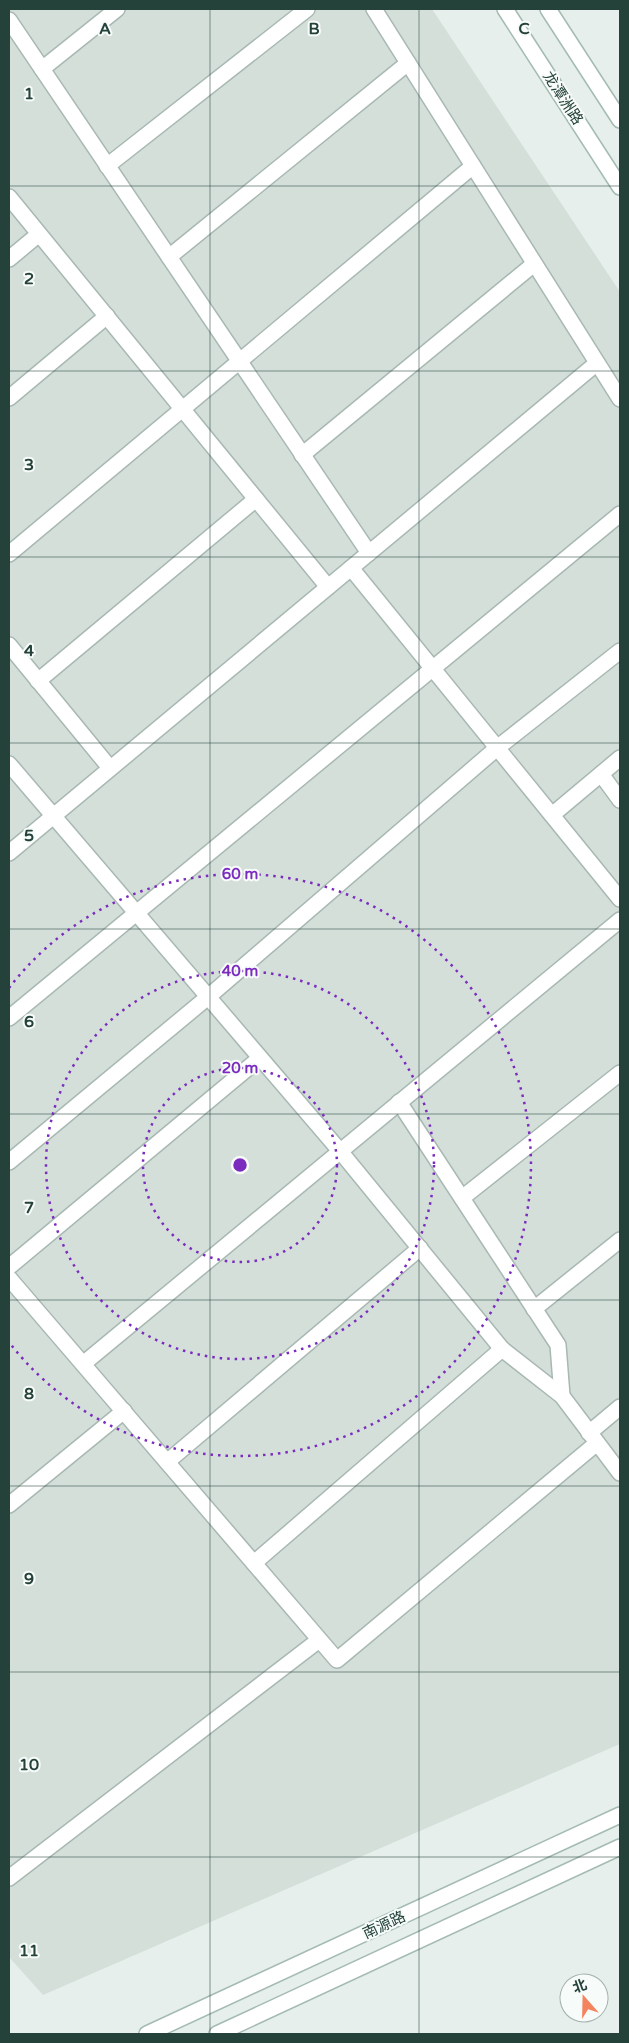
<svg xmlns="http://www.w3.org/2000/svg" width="629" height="2043" font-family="'Varela Round','Noto Sans SC',sans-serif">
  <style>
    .built { fill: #d4dfda }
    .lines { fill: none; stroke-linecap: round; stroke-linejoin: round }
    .minor-casing { stroke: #a8b8b2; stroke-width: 18 }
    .secondary-casing { stroke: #a4bbb3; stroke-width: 18 }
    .minor { stroke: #fff; stroke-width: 15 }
    .secondary { stroke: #fff; stroke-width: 15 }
    .grid { fill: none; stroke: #24423a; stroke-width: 1; stroke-opacity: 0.55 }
    .ring { fill: none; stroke: #7b2cbf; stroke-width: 2.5; stroke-dasharray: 2.5 5 }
    .labels { text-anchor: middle; stroke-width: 4; stroke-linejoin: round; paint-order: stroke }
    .street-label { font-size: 15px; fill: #24423a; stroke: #f7fbf9 }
    .grid-label { font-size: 16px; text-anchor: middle; font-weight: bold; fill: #24423a; stroke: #f7fbf9; stroke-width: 4; stroke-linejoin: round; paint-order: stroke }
    .centre { fill: #7b2cbf; stroke: #f7fbf9; stroke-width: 2.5 }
    .ring-label { font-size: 15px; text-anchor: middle; font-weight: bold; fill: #7b2cbf; stroke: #f7fbf9; stroke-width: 4; stroke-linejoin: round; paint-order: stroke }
  </style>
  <rect width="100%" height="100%" fill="#e6efeb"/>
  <!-- built -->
  <polygon class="built" points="9,9 432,9 620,292 620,1744 43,1995 9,1957"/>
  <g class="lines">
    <defs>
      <g id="minor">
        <polyline points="374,9 620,399"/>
        <polyline points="9,20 369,553"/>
        <polyline points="42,69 117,9"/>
        <polyline points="107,166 307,9"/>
        <polyline points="9,197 328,587"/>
        <polyline points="169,257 408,63"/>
        <polyline points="9,259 39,234"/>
        <polyline points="9,398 107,316"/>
        <polyline points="302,455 534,264"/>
        <polyline points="9,554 473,166"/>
        <polyline points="351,568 620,899"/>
        <polyline points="9,645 110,768"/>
        <polyline points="38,681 256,499"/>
        <polyline points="9,764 340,1151 502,1349 562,1396 620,1473"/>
        <polyline points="601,774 620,800"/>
        <polyline points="552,815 620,758"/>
        <polyline points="9,853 597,363"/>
        <polyline points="9,1018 620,514"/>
        <polyline points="399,1102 558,1345 562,1396"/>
        <polyline points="9,1162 208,997 497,748 620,651"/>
        <polyline points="462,1198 620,1073"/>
        <polyline points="9,1267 260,1058"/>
        <polyline points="9,1278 337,1660 597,1443"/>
        <polyline points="534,1309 620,1240"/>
        <polyline points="83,1364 620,920"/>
        <polyline points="589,1433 620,1407"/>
        <polyline points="167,1462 420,1248"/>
        <polyline points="9,1505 124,1411"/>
        <polyline points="254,1563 502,1349"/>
        <polyline points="9,1878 319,1640"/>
      </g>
      <g id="secondary">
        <polyline points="505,9 620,187"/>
        <polyline points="548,9 620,120"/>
        <polyline points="147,2034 620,1815"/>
        <polyline points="217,2034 620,1847"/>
      </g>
    </defs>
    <!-- minor casing -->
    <use href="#minor" class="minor-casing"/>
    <!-- secondary casing -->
    <use href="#secondary" class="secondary-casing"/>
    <!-- minor -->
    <use href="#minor" class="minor"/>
    <!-- secondary -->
    <use href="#secondary" class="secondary"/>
  </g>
  <!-- grid -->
  <path class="grid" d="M210 9V2034M419 9V2034M9 186H620M9 371H620M9 557H620M9 743H620M9 929H620M9 1114H620M9 1300H620M9 1486H620M9 1672H620M9 1857H620"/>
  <!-- distance rings -->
  <g class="ring">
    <circle cx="240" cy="1165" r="97"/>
    <circle cx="240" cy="1165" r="194"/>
    <path d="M9 988A291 291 0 1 1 9 1342"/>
  </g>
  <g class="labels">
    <!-- street labels -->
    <g class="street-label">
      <text transform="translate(563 98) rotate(57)" y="5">龙潭洲路</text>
      <text transform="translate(384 1925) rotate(-25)" y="5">南源路</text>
    </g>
  </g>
  <g class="grid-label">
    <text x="105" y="34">A</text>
    <text x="314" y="34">B</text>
    <text x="524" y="34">C</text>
    <text x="29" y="99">1</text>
    <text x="29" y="284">2</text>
    <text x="29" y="470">3</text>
    <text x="29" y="656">4</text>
    <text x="29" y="841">5</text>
    <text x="29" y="1027">6</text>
    <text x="29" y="1213">7</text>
    <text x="29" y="1399">8</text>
    <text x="29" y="1584">9</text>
    <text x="29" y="1770">10</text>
    <text x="29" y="1956">11</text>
  </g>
  <circle cx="240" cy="1165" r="8" class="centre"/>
  <g class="ring-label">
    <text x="240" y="879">60 m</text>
    <text x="240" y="976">40 m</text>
    <text x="240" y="1073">20 m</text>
  </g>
  <!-- border -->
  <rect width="629" height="2043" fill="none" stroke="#24423a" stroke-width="20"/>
  <!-- north arrow -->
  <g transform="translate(584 1998) rotate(340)"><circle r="24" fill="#f7fbf9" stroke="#a3b1ad"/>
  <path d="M0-4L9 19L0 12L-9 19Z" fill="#f4845f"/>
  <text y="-8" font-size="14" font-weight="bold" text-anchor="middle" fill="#24423a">北</text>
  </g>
</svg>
